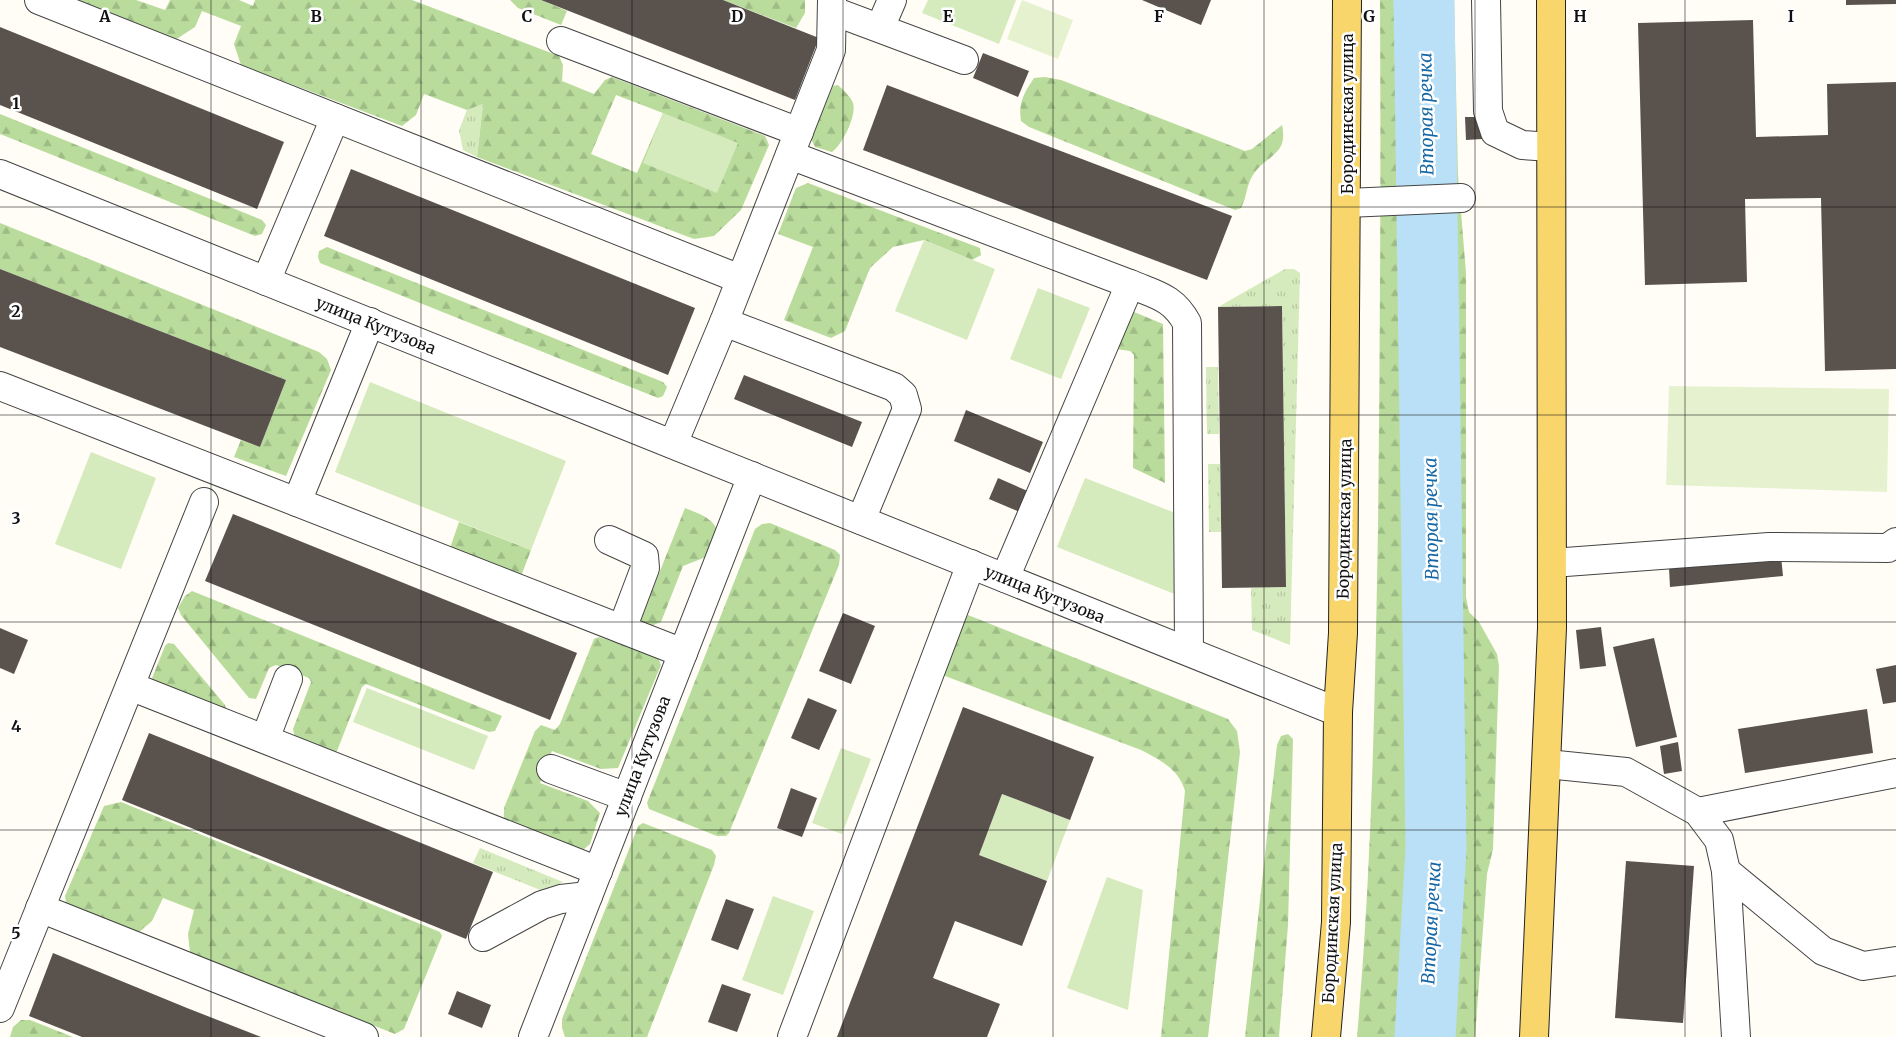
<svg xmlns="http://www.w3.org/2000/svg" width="1896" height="1037" font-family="Merriweather,serif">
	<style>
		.grass { fill: url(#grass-tufts) }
		.forest { fill: url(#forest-firs); fill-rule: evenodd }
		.park { fill: #d5ebbd }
		.pitch { fill: #e6f2cf }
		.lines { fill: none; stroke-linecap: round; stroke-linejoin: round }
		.river { stroke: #b9e0f7; stroke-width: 61 }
		.building { fill: #5a524d }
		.minor-casing { stroke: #444; stroke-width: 30 }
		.major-casing { stroke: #222; stroke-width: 30 }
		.minor { stroke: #fff; stroke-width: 28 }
		.major { stroke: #f9d66b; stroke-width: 28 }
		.grid { fill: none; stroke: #111; stroke-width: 1; stroke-opacity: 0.55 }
		.labels { text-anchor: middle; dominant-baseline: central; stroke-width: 5; stroke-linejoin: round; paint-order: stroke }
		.street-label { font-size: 16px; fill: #111; stroke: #fff }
		.water-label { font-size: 18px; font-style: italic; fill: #1768a6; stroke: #fff }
		.grid-label { font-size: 16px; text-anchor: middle; font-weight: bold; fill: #111; stroke: #fff; stroke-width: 5; stroke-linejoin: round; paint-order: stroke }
	</style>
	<defs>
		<pattern id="grass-tufts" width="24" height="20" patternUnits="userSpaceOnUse" patternTransform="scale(1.25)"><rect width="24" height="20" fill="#d5ebbd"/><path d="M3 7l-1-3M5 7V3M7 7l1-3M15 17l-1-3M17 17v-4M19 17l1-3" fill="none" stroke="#b6c8a1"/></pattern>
		<pattern id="forest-firs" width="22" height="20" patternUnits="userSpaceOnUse" patternTransform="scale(1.25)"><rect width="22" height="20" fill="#b9dc9c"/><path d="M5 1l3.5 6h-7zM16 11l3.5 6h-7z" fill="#9ebc85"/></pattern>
	</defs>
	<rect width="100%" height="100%" fill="#fffdf5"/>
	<g class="grass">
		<path d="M483,104L477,157L463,150L459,130L467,110Z"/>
		<path d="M1285,269H1294L1300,273L1290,645L1252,630L1251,588L1286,586L1282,306L1218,307Z"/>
		<path d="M1206,367H1218L1219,434H1207Z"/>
		<path d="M1208,464H1220L1221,532H1209Z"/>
		<path d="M480,848L563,882L545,892L473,863Z"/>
	</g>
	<g class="forest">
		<path d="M73,0H136L165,10L170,0H239L253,6L255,0H412L559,56L563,65L562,81L594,94L605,80L612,77L765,136L769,145L741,210L714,236L694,239L477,157L483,104L467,110L424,94L416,115L402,126L241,65L234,44L241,26L202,11L195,27L175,40ZM616,95L663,113L637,173L591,154Z"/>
		<path d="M510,0H541L567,11L561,25L518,8Z"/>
		<path d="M723,0H805V13L796,28Z"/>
		<path d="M1380,0H1454L1458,175L1466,273V597L1469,612L1479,622L1497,654L1499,666L1493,849L1487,874L1475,1037H1357C1372,867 1375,697 1378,527C1380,351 1381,176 1380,0Z"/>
		<path d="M1045,77L1061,80L1245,151L1252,149L1282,125C1289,156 1265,155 1253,175C1246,185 1247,198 1241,208L1235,210L1029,127L1021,121C1018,103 1024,93 1034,78Z"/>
		<path d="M838,85C843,90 851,97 853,103C857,116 842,145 832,152L815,147L811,139L833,86Z"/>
		<path d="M0,114L262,220L266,225L262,234L255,236L0,134Z"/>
		<path d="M808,183L980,248L981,255L972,260L924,240L893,247L870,268L845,331L831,338L784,320L813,247L778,234L796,188Z"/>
		<path d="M0,223L319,352L327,359L331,370L286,476L234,457L241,440L260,447L286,380L0,269Z"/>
		<path d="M327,247L663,382L667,387L663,396L658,398L320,263L318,257L319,251Z"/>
		<path d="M1127,309L1163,324L1165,483L1133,468L1134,355L1130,351L1116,349Z"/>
		<path d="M685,508C697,513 712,517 717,530L706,557L683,566L661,622L651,626L639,624Z"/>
		<path d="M459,522L531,550L520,579L449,551Z"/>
		<path d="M770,523L835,550L840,555L839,565L729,833L726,836H717L649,809L647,803L755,529L762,524Z"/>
		<path d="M192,591L502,716L495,731L489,732L366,684L362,687L337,751L333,754L295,738L293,729L311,682L309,678L276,665L269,668L256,699L249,698L181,615L178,608L185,596Z"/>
		<path d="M968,615L1228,719L1237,731L1240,752L1208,1037H1161L1185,791C1179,769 1160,760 1141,750L945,676L942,668L962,618Z"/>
		<path d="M599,637L652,654L658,658L661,665L618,768L601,769L552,751L540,783L588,801L600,813L590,844L584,849L577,850L507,823L504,818V808L535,731L541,725L555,730L560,724L594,639Z"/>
		<path d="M168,643L174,644L225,705L227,711L156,684L152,678L165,646Z"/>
		<path d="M1288,734L1293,739L1288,925L1279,1037H1245L1277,745L1281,736Z"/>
		<path d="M121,802L440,932L442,936L404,1029L395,1034L190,953L188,934L194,910L163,898L152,921L138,933L66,903L65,896L104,806Z"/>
		<path d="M643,823L712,850L716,856L714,865L647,1037H565L562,1028V1019L635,834L638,826Z"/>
		<path d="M21,1020H30L73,1037H10L13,1027Z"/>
	</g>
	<g class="park">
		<path d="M928,0H1016L999,44L922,13Z"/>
		<path d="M663,113L738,143L717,193L643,163Z"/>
		<path d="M924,240L995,269L967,340L895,311Z"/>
		<path d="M1038,288L1090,308L1061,379L1010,359Z"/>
		<path d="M370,382L566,461L531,550L335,472Z"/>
		<path d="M91,452L156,478L121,569L55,544Z"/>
		<path d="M1085,478L1178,514L1177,595L1057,547Z"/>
		<path d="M367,688L488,736L474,770L353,722Z"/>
		<path d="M841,748L871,759L842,834L812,823Z"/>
		<path d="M1002,794L1070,820L1047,881L979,855Z"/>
		<path d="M1107,877L1143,890L1128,1010L1067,988Z"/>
		<path d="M773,896L814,911L783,995L742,980Z"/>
	</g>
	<g class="pitch">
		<path d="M1022,0L1073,20L1058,59L1007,39Z"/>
		<path d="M1669,386L1889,389L1887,492L1666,485Z"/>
	</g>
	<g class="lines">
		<path class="river" d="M1424,0L1436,848L1425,1037"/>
	</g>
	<g class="building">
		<path d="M541,0H723L819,38L795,100Z"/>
		<path d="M1142,0H1211L1201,25Z"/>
		<path d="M1846,0H1896V4L1846,5Z"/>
		<path d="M1753,20L1756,137L1828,135L1827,84L1896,82V369L1825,371L1821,198L1745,199L1747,282L1645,285L1638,23Z"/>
		<path d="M0,27L284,142L257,209L0,105Z"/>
		<path d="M983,53L1029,71L1018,97L973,78Z"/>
		<path d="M887,85L1232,216L1207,280L863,150Z"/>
		<path d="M1465,117H1482V139L1466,140Z"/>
		<path d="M351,169L695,308L668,375L324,236Z"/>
		<path d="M0,269L286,380L260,447L0,347Z"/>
		<path d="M1282,306L1286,587L1222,588L1218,307Z"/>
		<path d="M744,375L862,422L852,447L734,399Z"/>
		<path d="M966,410L1043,442L1030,473L954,441Z"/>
		<path d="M998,478L1030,492L1022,513L989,499Z"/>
		<path d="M233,514L577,653L550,720L205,581Z"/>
		<path d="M1781,556L1783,576L1670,587L1669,568Z"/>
		<path d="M843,613L875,626L851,684L819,671Z"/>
		<path d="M1601,627L1606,666L1580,669L1576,630Z"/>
		<path d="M0,628L28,640L14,674L0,668Z"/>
		<path d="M1654,638L1677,737L1636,747L1613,647Z"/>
		<path d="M1896,665V702L1883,704L1876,669Z"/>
		<path d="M808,698L837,710L819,750L791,738Z"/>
		<path d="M963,707L1094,757L1070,820L1002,794L979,855L1047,881L1022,946L955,921L933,978L1000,1004L987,1037H837Z"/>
		<path d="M1867,709L1873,753L1745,773L1738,729Z"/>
		<path d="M149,733L493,872L466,939L122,800Z"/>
		<path d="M1678,742L1682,771L1664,774L1660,746Z"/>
		<path d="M791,788L817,798L802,837L777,828Z"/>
		<path d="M1626,861L1694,866L1683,1023L1615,1018Z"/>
		<path d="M726,899L754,909L738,950L711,940Z"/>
		<path d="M53,953L187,1008L261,1037H82L29,1016Z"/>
		<path d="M722,984L751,994L737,1032L708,1022Z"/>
		<path d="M457,991L491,1005L482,1028L448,1014Z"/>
	</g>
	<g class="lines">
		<g class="minor-casing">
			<g id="minor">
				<path d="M39,0L740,279"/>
				<path d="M1486,0L1488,111L1495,132L1522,145L1551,147"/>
				<path d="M833,11L964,60"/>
				<path d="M880,28L892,0"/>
				<path d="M561,41L799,132"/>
				<path d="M790,155L1130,284C1156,295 1173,297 1187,323L1189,651"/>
				<path d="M0,174L1338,712"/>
				<path d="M1347,203L1461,198"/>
				<path d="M266,281L335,118"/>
				<path d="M724,322L894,387L903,395L907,409L861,520"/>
				<path d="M0,386L683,653"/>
				<path d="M673,444L724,322L831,50L832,0"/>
				<path d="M297,502L370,322"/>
				<path d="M609,540L644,556L645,568L622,629"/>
				<path d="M1552,563L1769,547L1888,548L1896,542"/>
				<path d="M1005,578L1130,284"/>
				<path d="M130,686L598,871"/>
				<path d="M265,739L288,679"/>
				<path d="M1547,764L1626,772L1698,812L1719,840L1726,871L1736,1037"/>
				<path d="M551,769L627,797"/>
				<path d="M1698,812L1896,773"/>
				<path d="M1726,871L1823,951L1863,966L1896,961"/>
				<path d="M40,908L364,1037"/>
				<path d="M483,937L542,905L561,899L588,896"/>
				<path d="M0,1008L204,502"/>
				<path d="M533,1037L752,476"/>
				<path d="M792,1037L971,564"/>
			</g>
		</g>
		<g class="major-casing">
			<g id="major">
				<path d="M1326,1037L1336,922L1338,712L1343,633L1347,0"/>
				<path d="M1534,1037L1552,628L1551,0"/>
			</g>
		</g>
		<use href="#minor" class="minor"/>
		<use href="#major" class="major"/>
	</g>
	<path class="grid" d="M211,0V1037M421,0V1037M632,0V1037M843,0V1037M1053,0V1037M1264,0V1037M1475,0V1037M1685,0V1037M0,207H1896M0,415H1896M0,622H1896M0,830H1896"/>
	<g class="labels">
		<g class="street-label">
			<text transform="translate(1347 114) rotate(-90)">Бородинская улица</text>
			<text transform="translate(376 325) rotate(22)">улица Кутузова</text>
			<text transform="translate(1344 519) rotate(-89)">Бородинская улица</text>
			<text transform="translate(1045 594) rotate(22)">улица Кутузова</text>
			<text transform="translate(642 756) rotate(-69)">улица Кутузова</text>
			<text transform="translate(1332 923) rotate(-87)">Бородинская улица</text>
		</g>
		<g class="water-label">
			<text transform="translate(1426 114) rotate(-91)">Вторая речка</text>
			<text transform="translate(1431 519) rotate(-91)">Вторая речка</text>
			<text transform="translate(1431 923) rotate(-87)">Вторая речка</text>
		</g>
	</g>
	<g class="grid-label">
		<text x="105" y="22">A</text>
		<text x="316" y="22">B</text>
		<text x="527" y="22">C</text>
		<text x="737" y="22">D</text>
		<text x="948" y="22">E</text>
		<text x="1159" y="22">F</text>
		<text x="1369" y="22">G</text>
		<text x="1580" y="22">H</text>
		<text x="1791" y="22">I</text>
		<text x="16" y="109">1</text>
		<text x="16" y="317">2</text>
		<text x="16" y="524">3</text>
		<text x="16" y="732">4</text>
		<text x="16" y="939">5</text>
	</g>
</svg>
